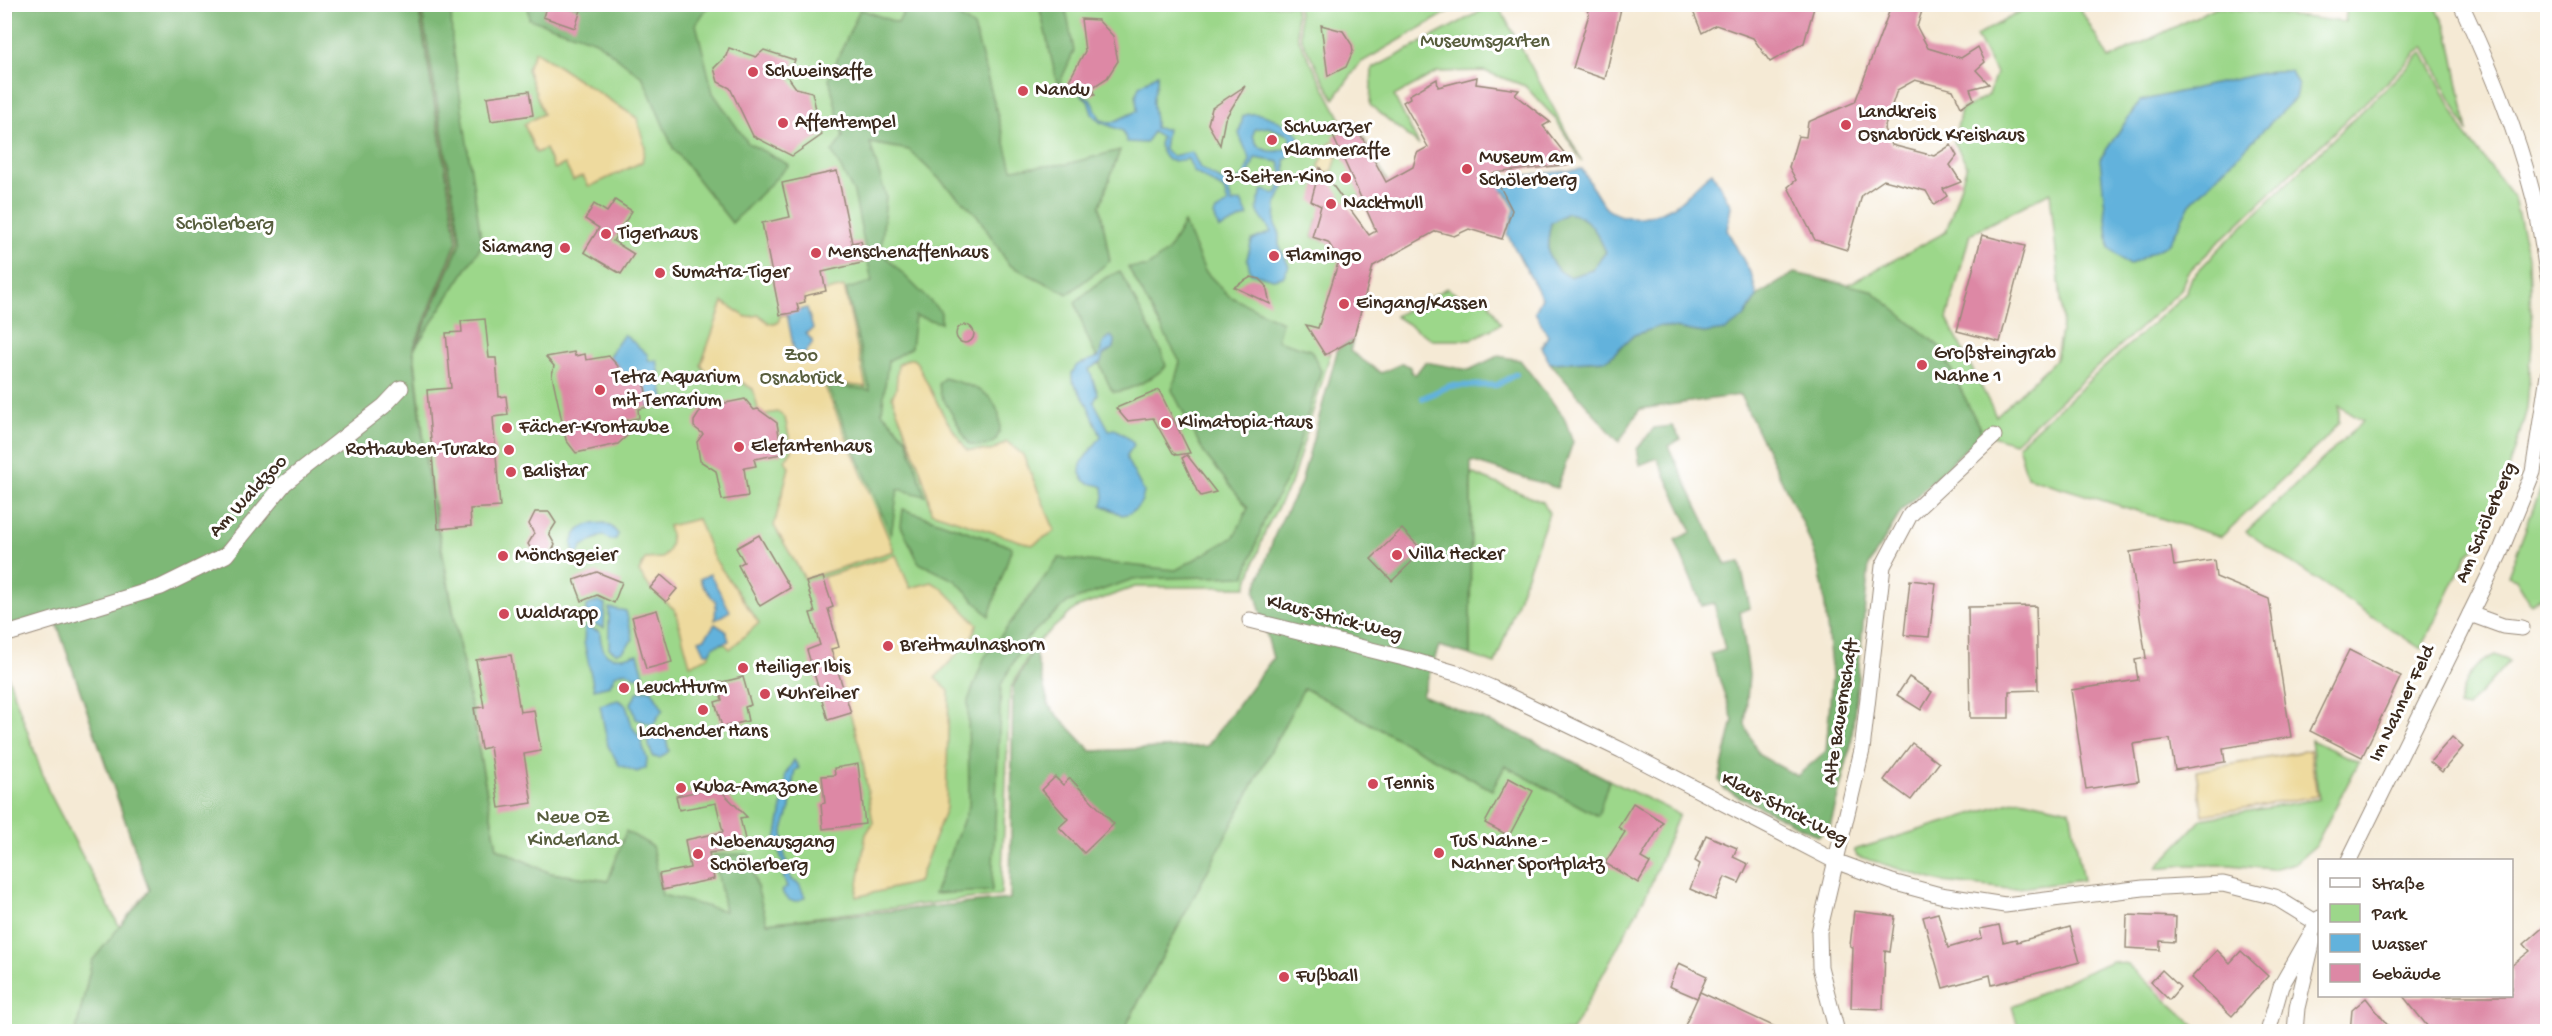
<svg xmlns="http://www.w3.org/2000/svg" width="2552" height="1036" font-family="'Gochi Hand',sans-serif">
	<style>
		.green { fill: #9cd78a; stroke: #6c8054; stroke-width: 1.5; fill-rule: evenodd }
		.forest { fill: #7db876; stroke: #5c714a; stroke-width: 1.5 }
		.sand { fill: #eeda9e; stroke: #94825e; stroke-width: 1.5 }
		.water { fill: #62b2dc; stroke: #4e6e7d; stroke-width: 1.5; fill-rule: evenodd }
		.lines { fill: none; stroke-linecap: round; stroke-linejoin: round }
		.stream { stroke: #62b2dc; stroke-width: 6 }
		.building { fill: #dd88a5 }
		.minor-casing { stroke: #988a7a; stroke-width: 17 }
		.minor { stroke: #fff; stroke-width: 15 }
		.poi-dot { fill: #d1495b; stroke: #fff; stroke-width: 2 }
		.labels { text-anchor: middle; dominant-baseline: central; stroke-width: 6; stroke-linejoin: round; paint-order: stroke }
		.park-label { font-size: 20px; fill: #585e3e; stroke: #fff }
		.poi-label { font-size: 20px; fill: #3b2a1e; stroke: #fff; text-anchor: start }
		.street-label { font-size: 20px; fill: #3b2a1e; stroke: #fff }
	</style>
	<rect width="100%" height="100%" fill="#fff"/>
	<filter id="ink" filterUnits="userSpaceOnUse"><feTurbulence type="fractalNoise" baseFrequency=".0167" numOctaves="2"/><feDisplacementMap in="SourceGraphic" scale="12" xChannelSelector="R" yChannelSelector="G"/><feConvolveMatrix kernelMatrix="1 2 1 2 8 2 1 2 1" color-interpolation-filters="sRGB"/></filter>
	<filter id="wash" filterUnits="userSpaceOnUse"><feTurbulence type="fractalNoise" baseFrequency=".008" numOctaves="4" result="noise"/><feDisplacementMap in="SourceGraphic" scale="24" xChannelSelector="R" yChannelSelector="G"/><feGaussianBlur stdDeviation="1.35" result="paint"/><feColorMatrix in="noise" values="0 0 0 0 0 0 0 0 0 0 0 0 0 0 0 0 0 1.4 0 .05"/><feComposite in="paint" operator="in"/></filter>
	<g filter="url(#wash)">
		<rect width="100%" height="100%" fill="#f5ead5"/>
		<g class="green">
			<path d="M419,5H1295L1298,38L1345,127L1355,122L1387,181L1317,219L1312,237L1330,242L1339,261L1341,319L1292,481L1266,529L1246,587H1135L1076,608L1035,644L1010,689L1001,895L766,923L609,881L550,873L497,848L427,467L414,350L459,241Z"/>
			<path d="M1298,5H1458L1457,7L1360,63L1334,99L1301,38Z"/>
			<path d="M1492,5H1498L1582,161L1555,118L1525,86L1484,71L1437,72L1394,96L1419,145L1370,105L1372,69Z"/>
			<path d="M2028,5H2078L2109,59L2216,7L2345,22L2347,5H2435L2449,34L2468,132L2424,46L2187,273L2181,290L2014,443L1982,433L1940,347L1847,285L1946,232L1967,165L1954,142L1961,110L1989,95L1996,73L1976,36L2027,8ZM2050,192L2063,320L2056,359L1996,416L1947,319L1970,234Z"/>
			<path d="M2423,52L2465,134L2514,198L2529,261L2532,343L2527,409L2508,473L2476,547L2467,555L2421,649L2246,532L2363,421L2339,406V422L2326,438L2221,537L2027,477L2018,445L2186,293L2192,277L2219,249Z"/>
			<path d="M1447,288C1460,298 1468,301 1484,293L1501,324L1471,340H1433L1395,316Z"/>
			<path d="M2547,462V593L2531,604L2516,579L2508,576L2545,477Z"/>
			<path d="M1471,473L1543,502L1549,513L1495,664L1470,655Z"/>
			<path d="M2495,655L2509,661L2467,708L2458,706C2466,679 2468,667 2495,655Z"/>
			<path d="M4,665L48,790L120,928L92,961L76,1031H5Z"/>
			<path d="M1304,687L1492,790L1505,766L1598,815L1609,780L1679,814L1648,891L1572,1031L1123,1032Z"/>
			<path d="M2311,740L2359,762L2315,846L2295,863L2272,869L2230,865H2185L2156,868L2202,819L2319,799Z"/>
			<path d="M2020,799L2070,810L2083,880L2010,889L1941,882L1857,856L1854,850Z"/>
			<path d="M2112,961L2127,964L2200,1031H2019L2012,1006Z"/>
		</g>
		<g class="forest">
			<path d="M17,5H418L457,241L413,349L426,466L497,848L550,873L608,881L626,831L652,846L662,895L725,911L714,855L748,854L767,923L1010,899L1013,687L1034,649L1049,706L1091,751L1207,746L1273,658L1255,591L1277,529L1301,483L1338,348L1353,340L1350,351L1381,373L1403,363L1410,367L1411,372L1415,375L1425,362L1469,370L1498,356L1520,360L1564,417L1573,442L1557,488L1471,461L1470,655L1439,646L1422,695L1523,736L1609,780L1598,816L1505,766L1492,790L1304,688L1123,1031H76L92,961L149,890L56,621L5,635L4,30Z"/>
			<path d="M421,5H451L452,40L482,245L415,348L461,242Z"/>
			<path d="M528,5H709L696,24L713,93L748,143L789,165L732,223L673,148L643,78L596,41L529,19Z"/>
			<path d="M907,5H942L974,27L1012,169L1067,164L1120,150L1100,206L1110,261L1068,294L1009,265L977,215L909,150L870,143L886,196L881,252L941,312V323L915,316L911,348L888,361L882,412L907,439L925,496L898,489L891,535L827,385L870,390L846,289L872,282L854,193L832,152L843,137L829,78L860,9L898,23Z"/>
			<path d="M1039,5H1065L1074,51L1058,87Z"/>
			<path d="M1567,212C1590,216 1597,232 1606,252L1592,270L1570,277C1545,265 1545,248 1551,223Z"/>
			<path d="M1184,223L1205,271L1229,296L1282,322L1277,340L1311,350L1321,371L1290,473L1265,518L1245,576L1133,579L1068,602L1027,638L1001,685L992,891L934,894L969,806L968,701L984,658L1059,558L1176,570L1234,537L1248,508L1204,453L1172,390L1180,362L1128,267H1147L1167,252Z"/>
			<path d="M1120,271L1161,351L1166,366C1156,377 1130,391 1114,392L1111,389L1086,334L1075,302L1105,278Z"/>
			<path d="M1794,273L1871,290L1940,347L1982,433L1902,510L1869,565L1851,745L1830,827L1818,836L1724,789L1719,780L1733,720L1711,654L1725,650L1714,603L1702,606L1675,540L1692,532L1657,458L1640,465L1637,449L1654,428L1672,426L1681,439L1668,446L1726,565L1740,562L1750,608L1740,611L1749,674L1745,725L1759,755L1797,776L1826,751L1832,676L1823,588L1817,560L1804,526L1740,395L1640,409L1619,442L1550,363L1607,360L1634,335L1661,326L1704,333L1744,317L1757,296Z"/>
			<path d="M944,378C958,382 976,386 988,396C1006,412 1007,456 969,444L940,393L939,383Z"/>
			<path d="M903,509L1012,547L989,616L956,581L919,563L901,526Z"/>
		</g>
		<g class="sand">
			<path d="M535,51L637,118L645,147L642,162L589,187L583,176L573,180L565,164L554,169L545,149L536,153L524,124L543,114L527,69Z"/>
			<path d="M1335,140L1341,143L1333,170L1325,175L1319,166L1328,145Z"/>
			<path d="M844,287L866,387L823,382L894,551L805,579L774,526L789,467L785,460L792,450L785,418L778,412L765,414L758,409L753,389L730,375C716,380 709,377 701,365L723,302L746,317L759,315L769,323H778L780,316L798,312L797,304L805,302L804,296Z"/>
			<path d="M908,359H913L917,363L945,418L967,450L991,451L1007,442L1023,455L1055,531L1032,545L931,512C926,475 905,433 892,397L896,389L898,365Z"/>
			<path d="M698,519L713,557L759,623L730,649L724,643L714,646L708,657L690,665L675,610L650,588L639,572L645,559L662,558C673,548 672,540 668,526Z"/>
			<path d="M896,555L910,588L932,582L943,589L977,624L971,639L935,678L949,691L946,808L918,882L856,897L866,834L873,823L861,751L831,649L839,646L828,609L833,607L823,577Z"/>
			<path d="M2310,750L2317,796L2203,815L2196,771Z"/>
		</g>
		<g class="water">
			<path d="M2271,71H2291L2298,86L2295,98L2190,204L2170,243L2129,265L2109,248L2100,159L2140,101Z"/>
			<path d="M1157,74C1159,85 1152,93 1153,103C1153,111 1156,119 1155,128L1167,129L1164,149L1172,156L1192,152L1200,168L1224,182L1235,181L1244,176L1250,160L1239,134L1243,116C1259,108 1285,123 1298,134L1299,147L1285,160L1286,183L1276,205L1275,225L1279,231V245L1289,266L1283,277L1273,279L1251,273L1247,259L1252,240L1271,232C1260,212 1251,216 1263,190L1275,194C1283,184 1284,175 1279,162L1255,158L1246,181L1228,189L1232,203L1241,201L1248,216L1219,229L1214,215L1216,211L1228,204L1224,190L1194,172L1188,159C1170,161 1167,166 1159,145L1161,137L1153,132L1145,143L1127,142L1123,131L1100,122L1092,114L1088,101L1080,93L1090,99L1101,120L1111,123L1137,111L1136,95L1139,86ZM1268,127L1289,135L1291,139L1289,147C1275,155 1256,152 1253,135L1255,129Z"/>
			<path d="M1582,169C1588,179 1599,202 1607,209C1626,223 1655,217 1674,206C1689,196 1697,182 1712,172L1731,206L1727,230L1752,276L1757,296L1744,317L1726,330L1704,333L1661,326L1634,335L1607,360L1550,363L1541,347L1548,336L1535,312L1542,298L1507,234L1515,209L1505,192L1484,186L1485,180ZM1567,213C1590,216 1597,232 1606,252L1592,270L1570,277C1545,265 1545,248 1551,223Z"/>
			<path d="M807,308L813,329L806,333L813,342L803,356L794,350L787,314Z"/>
			<path d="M624,334L647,354L649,361L657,360L665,404L649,407L642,372L620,375L619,367L609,356Z"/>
			<path d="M1111,336L1115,341C1116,350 1108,350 1103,355L1101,362L1089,369L1098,394L1094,402L1109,430L1115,429C1121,433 1131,438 1134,445L1127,455V460L1144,492C1142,505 1136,513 1122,515L1102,505L1104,497L1103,487C1098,484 1090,485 1085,481C1069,467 1095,448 1101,436L1087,404L1072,380V373L1077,365L1099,357C1102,348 1102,340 1111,336Z"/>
			<path d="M604,523L612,527L618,534L616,539L610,540L603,535L582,546L580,552L575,554C568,543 576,529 588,525C593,523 600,524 604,523Z"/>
			<path d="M710,574L730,611L715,620L716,602L702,585L700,579Z"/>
			<path d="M598,601L605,604L604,628L586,621V606Z"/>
			<path d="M609,608L626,611L633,639L623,651L616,653L609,648Z"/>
			<path d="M715,624L726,631L729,641L714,646L710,653H705L699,640L705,638Z"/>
			<path d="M585,626L600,632C601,662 614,659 638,654L644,675L635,677L626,671L615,675L610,685L594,689L584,642Z"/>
			<path d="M651,689L663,709L653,725L636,719L631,703L638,692Z"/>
			<path d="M618,700L626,705L632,726L641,740L647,759L646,768L637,772L619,765L608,746L600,705Z"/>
			<path d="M657,730L664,731L669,751L660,758L653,757L647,741Z"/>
			<path d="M794,760L799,768L795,770L794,774L790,808L783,830L784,852L791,880L799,884L805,897C795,904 786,902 782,891L787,887L782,873L785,870L776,841L786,785L785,775Z"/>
		</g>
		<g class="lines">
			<path class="stream" d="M1423,398L1449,386L1497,385L1516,374"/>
		</g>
		<g id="blocks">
			<g class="building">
				<path d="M547,4H565L581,10L575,28L543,17Z"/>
				<path d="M1584,4H1622L1605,79L1573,68L1589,14Z"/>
				<path d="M1690,4H1815L1804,43L1770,62L1753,38L1716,25L1702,33Z"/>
				<path d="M1892,4H1924L1917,27L1928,48L1961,58L1978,47L1985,62L1976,70L1989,84L1970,89L1974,99L1961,107L1953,90L1915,80L1897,90L1884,129L1892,145L1934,156L1951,145L1957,156L1950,165L1961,182L1943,189L1947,196L1934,205L1926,191L1884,180L1862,195L1847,250L1815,240L1788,187L1796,180L1789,167L1798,136L1806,137L1808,122L1855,102Z"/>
				<path d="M1081,19L1098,20L1113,36L1118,61L1107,78L1093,87L1095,95L1065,88L1085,51Z"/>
				<path d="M1321,25L1343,31L1352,45L1353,51L1346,67L1328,76Z"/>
				<path d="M729,48L756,57L764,50L795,60L788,77L796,88L812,92L822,135L792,156L753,136L730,88L718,82L714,68L726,56Z"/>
				<path d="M1477,77L1476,84L1519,90L1515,95L1550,122L1543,126L1573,164L1493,173L1512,210L1502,239L1469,229L1454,236L1436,231L1373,266L1353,340L1325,355L1306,325L1318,328L1339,260L1328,242L1312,237L1321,206L1311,201L1320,168L1369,235L1376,231L1333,136L1352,126L1358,130L1386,182L1413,167L1417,153L1428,147L1403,102L1410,98L1409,95L1437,79L1438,87Z"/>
				<path d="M1245,86L1225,119L1220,145L1208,124L1212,108Z"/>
				<path d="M529,91L533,115L491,121L487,97Z"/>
				<path d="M837,171L852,243L861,241L866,262L822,272L826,291L804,296L805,302L797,304L799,312L780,315L762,223L790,217L782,183Z"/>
				<path d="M615,200L632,211L613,241L634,254L621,274L584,252L599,228L585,219L594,204L607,212Z"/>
				<path d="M1982,235L2025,246L2000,342L1957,331Z"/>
				<path d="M1251,277L1260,279L1266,285L1270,304L1234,287Z"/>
				<path d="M485,319L489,358H496L499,397L506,396L508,415L493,417L500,507L470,509L471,526L438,529L427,390L451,388L446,333L462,332L461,321Z"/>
				<circle cx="965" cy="334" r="9"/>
				<path d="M574,352L575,356L585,354L586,360L609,356L625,374L642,372L649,407L638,409L639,418L627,420L629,434L618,444L576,453L566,440L552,375L554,366L546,357Z"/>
				<path d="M1159,390L1190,453L1177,455L1173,453L1153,418L1127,421L1116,408Z"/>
				<path d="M745,399L754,410L758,409L777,423L782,454L754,459L756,466L744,468L748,496L722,500L716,471L700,461L697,442L703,434L694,427V421L706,402L711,406Z"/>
				<path d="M1187,455L1216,492L1201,496L1197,491L1182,458Z"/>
				<path d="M535,512H549L556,523L549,534L555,545L549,556H535L528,544L534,534L529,524Z"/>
				<path d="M1402,529L1423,551L1392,581L1371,559Z"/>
				<path d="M759,535L790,588L760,606L738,565L744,562L736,548Z"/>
				<path d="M2171,546L2174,566L2214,560L2216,577L2269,599L2291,737L2223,748L2225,762L2175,770L2170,739L2133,744L2139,781L2086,789L2071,690L2138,680L2135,660L2146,658L2130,552Z"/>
				<path d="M597,572L622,582L614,603L597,595L582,601L574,580Z"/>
				<path d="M661,575L677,589L666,602L650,588Z"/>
				<path d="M823,577L833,607L828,609L839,647L831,649L851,713L828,720L807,650L820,645L810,613L815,612L806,582Z"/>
				<path d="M1910,580L1936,583L1929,637L1904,635Z"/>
				<path d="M2036,606L2038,690L2009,691V718H1970L1968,607Z"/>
				<path d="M657,610L672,662L646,669L632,617Z"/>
				<path d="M2349,650L2401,676L2362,757L2310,731Z"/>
				<path d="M511,655L520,712L534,710L541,751L524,754L532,803L499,808L490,747L481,749L474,708L484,707L476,660Z"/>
				<path d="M743,677L751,705L745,707L748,721L722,727L715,702L722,700L718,683Z"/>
				<path d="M1909,677L1932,692L1921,710L1897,695Z"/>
				<path d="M2452,737L2463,747L2442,772L2430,762Z"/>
				<path d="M1912,743L1939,763L1911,800L1884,780Z"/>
				<path d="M858,764L865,824L823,829L821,804L825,803L822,776L835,775L834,768Z"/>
				<path d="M1055,777L1063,785L1070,778L1114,824L1084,853L1059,827L1068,819L1042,790Z"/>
				<path d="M1509,778L1533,791L1509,836L1485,823Z"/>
				<path d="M711,781L747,817L740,818L747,848L709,853L714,879L662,890L659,874L690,868L685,840L723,832L716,803L679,810L676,796L713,788Z"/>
				<path d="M1633,803L1663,822L1641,858L1650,863L1638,883L1605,863L1625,832L1618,827Z"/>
				<path d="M1706,835L1737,848L1733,857L1748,864L1739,883L1725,877L1715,900L1690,889L1700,864L1695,861Z"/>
				<path d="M1854,911L1895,916L1890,952L1885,951L1883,1009L1851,1008L1853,947L1850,946Z"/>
				<path d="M1938,913L1948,948L1982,938L1980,929L1999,925L2003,942L2016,939L2017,942L2070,927L2080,962L1992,985L1990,975L1943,988L1923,917Z"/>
				<path d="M2127,915L2176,917L2175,942L2160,941V950L2126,948Z"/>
				<path d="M2547,924V1032H2432L2403,996H2511V966L2530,951L2524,944Z"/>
				<path d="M2217,950L2230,963L2241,951L2268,976L2232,1016L2191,978Z"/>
				<path d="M1679,963L1707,976L1697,998L1669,986Z"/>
				<path d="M2162,970L2180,987L2169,1000L2151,982Z"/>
				<path d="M1700,992L1786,1032H1682Z"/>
				<path d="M2366,998L2393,1032H2350L2352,1010Z"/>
			</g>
		</g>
	</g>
	<g filter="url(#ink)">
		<use href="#blocks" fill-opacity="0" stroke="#988a7a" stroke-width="1.5"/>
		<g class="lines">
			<g class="minor-casing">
				<g id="minor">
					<path d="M2461,4C2490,67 2516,128 2533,195C2540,221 2543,250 2548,277"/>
					<path d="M2470,614L2503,626L2522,628"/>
					<path d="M1250,620L1408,659L1459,674L1492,688L1621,750L1835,861L1892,882L1940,895L2005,905L2143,888L2223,884L2275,897L2317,923"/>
					<path d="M4,635L161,587L226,555L285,483L384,406L401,388"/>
					<path d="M2349,860L2499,555L2533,472L2548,375"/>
					<path d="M1837,1032L1820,967L1819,932L1862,750L1883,566L1910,515L1994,436"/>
					<path d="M2268,1032L2281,986L2320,918"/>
					<path d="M2295,1032L2297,1008L2313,940"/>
				</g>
			</g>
			<use href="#minor" class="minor"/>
		</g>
	</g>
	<g class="poi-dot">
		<circle cx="753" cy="72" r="6"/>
		<circle cx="1023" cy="91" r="6"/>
		<circle cx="783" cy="123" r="6"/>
		<circle cx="1846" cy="125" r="6"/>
		<circle cx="1272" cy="140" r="6"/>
		<circle cx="1467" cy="169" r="6"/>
		<circle cx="1346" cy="178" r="6"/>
		<circle cx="1331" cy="204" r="6"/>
		<circle cx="606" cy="234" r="6"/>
		<circle cx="565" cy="248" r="6"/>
		<circle cx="816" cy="253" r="6"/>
		<circle cx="1274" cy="256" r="6"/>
		<circle cx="660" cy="273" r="6"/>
		<circle cx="1344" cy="304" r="6"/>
		<circle cx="1922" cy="365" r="6"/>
		<circle cx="600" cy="390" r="6"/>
		<circle cx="1166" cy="423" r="6"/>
		<circle cx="507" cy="428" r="6"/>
		<circle cx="739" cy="447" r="6"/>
		<circle cx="509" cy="450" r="6"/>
		<circle cx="511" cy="472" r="6"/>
		<circle cx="1397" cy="555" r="6"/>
		<circle cx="503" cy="556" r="6"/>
		<circle cx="504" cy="614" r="6"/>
		<circle cx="888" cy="646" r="6"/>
		<circle cx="743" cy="668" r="6"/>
		<circle cx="624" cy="688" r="6"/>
		<circle cx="765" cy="694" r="6"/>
		<circle cx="703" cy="710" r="6"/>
		<circle cx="1373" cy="784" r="6"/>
		<circle cx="681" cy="788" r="6"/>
		<circle cx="1439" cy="853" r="6"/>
		<circle cx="698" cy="854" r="6"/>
		<circle cx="1284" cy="977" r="6"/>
	</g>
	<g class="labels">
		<g class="park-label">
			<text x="1485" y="42">Museumsgarten</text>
			<text x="225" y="225">Schölerberg</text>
			<text x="801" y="356">Zoo<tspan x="801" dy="23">Osnabrück</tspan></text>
			<text x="573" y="818">Neue OZ<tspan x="573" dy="23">Kinderland</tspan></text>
		</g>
		<g class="poi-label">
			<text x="765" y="72">Schweinsaffe</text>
			<text x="1035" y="91">Nandu</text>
			<text x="1858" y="113">Landkreis<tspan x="1858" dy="23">Osnabrück Kreishaus</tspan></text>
			<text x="795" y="123">Affentempel</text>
			<text x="1284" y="128">Schwarzer<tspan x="1284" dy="23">Klammeraffe</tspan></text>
			<text x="1479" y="158">Museum am<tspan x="1479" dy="23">Schölerberg</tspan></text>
			<text x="1334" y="178" text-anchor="end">3-Seiten-Kino</text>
			<text x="1343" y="204">Nacktmull</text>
			<text x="618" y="234">Tigerhaus</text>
			<text x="553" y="248" text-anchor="end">Siamang</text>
			<text x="828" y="253">Menschenaffenhaus</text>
			<text x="1286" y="256">Flamingo</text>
			<text x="672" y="273">Sumatra-Tiger</text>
			<text x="1356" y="304">Eingang/Kassen</text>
			<text x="1934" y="354">Großsteingrab<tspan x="1934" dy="23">Nahne 1</tspan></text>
			<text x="612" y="378">Tetra Aquarium<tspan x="612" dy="23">mit Terrarium</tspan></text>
			<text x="1178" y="423">Klimatopia-Haus</text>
			<text x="519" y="428">Fächer-Krontaube</text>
			<text x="751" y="447">Elefantenhaus</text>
			<text x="497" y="450" text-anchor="end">Rothauben-Turako</text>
			<text x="523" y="472">Balistar</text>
			<text x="1409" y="555">Villa Hecker</text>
			<text x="515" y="556">Mönchsgeier</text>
			<text x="516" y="614">Waldrapp</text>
			<text x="900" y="646">Breitmaulnashorn</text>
			<text x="755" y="668">Heiliger Ibis</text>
			<text x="636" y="688">Leuchtturm</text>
			<text x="777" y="694">Kuhreiher</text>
			<text x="703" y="732" text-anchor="middle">Lachender Hans</text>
			<text x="1385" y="784">Tennis</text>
			<text x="693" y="788">Kuba-Amazone</text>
			<text x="1451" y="842">TuS Nahne -<tspan x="1451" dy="23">Nahner Sportplatz</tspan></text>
			<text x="710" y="843">Nebenausgang<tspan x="710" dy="23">Schölerberg</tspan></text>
			<text x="1296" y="977">Fußball</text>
		</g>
		<g class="street-label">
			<text transform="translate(249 497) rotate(-47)">Am Waldzoo</text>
			<text transform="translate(2487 523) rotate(-67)">Am Schölerberg</text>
			<text transform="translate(1334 619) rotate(14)">Klaus-Strick-Weg</text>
			<text transform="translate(2403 704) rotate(-64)">Im Nahner Feld</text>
			<text transform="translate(1842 712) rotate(-81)">Alte Bauernschaft</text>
			<text transform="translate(1784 810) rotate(27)">Klaus-Strick-Weg</text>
		</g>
	</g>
	<rect width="2552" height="1036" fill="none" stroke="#fff" stroke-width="24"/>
	<rect x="2318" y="859" width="195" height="138" fill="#ffffff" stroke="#b1aaa5" stroke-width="1.5"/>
	<rect x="2330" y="878" width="30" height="9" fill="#ffffff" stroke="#b1aaa5" stroke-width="1.5"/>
	<text x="2372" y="889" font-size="18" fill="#3b2a1e">Straße</text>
	<rect x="2330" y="904" width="30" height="18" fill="#9cd78a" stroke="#b1aaa5" stroke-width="1.5"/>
	<text x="2372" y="919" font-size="18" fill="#3b2a1e">Park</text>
	<rect x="2330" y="934" width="30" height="18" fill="#62b2dc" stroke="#b1aaa5" stroke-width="1.5"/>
	<text x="2372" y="949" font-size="18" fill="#3b2a1e">Wasser</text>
	<rect x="2330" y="964" width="30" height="18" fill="#dd88a5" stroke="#b1aaa5" stroke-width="1.5"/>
	<text x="2372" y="979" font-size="18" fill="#3b2a1e">Gebäude</text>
</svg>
